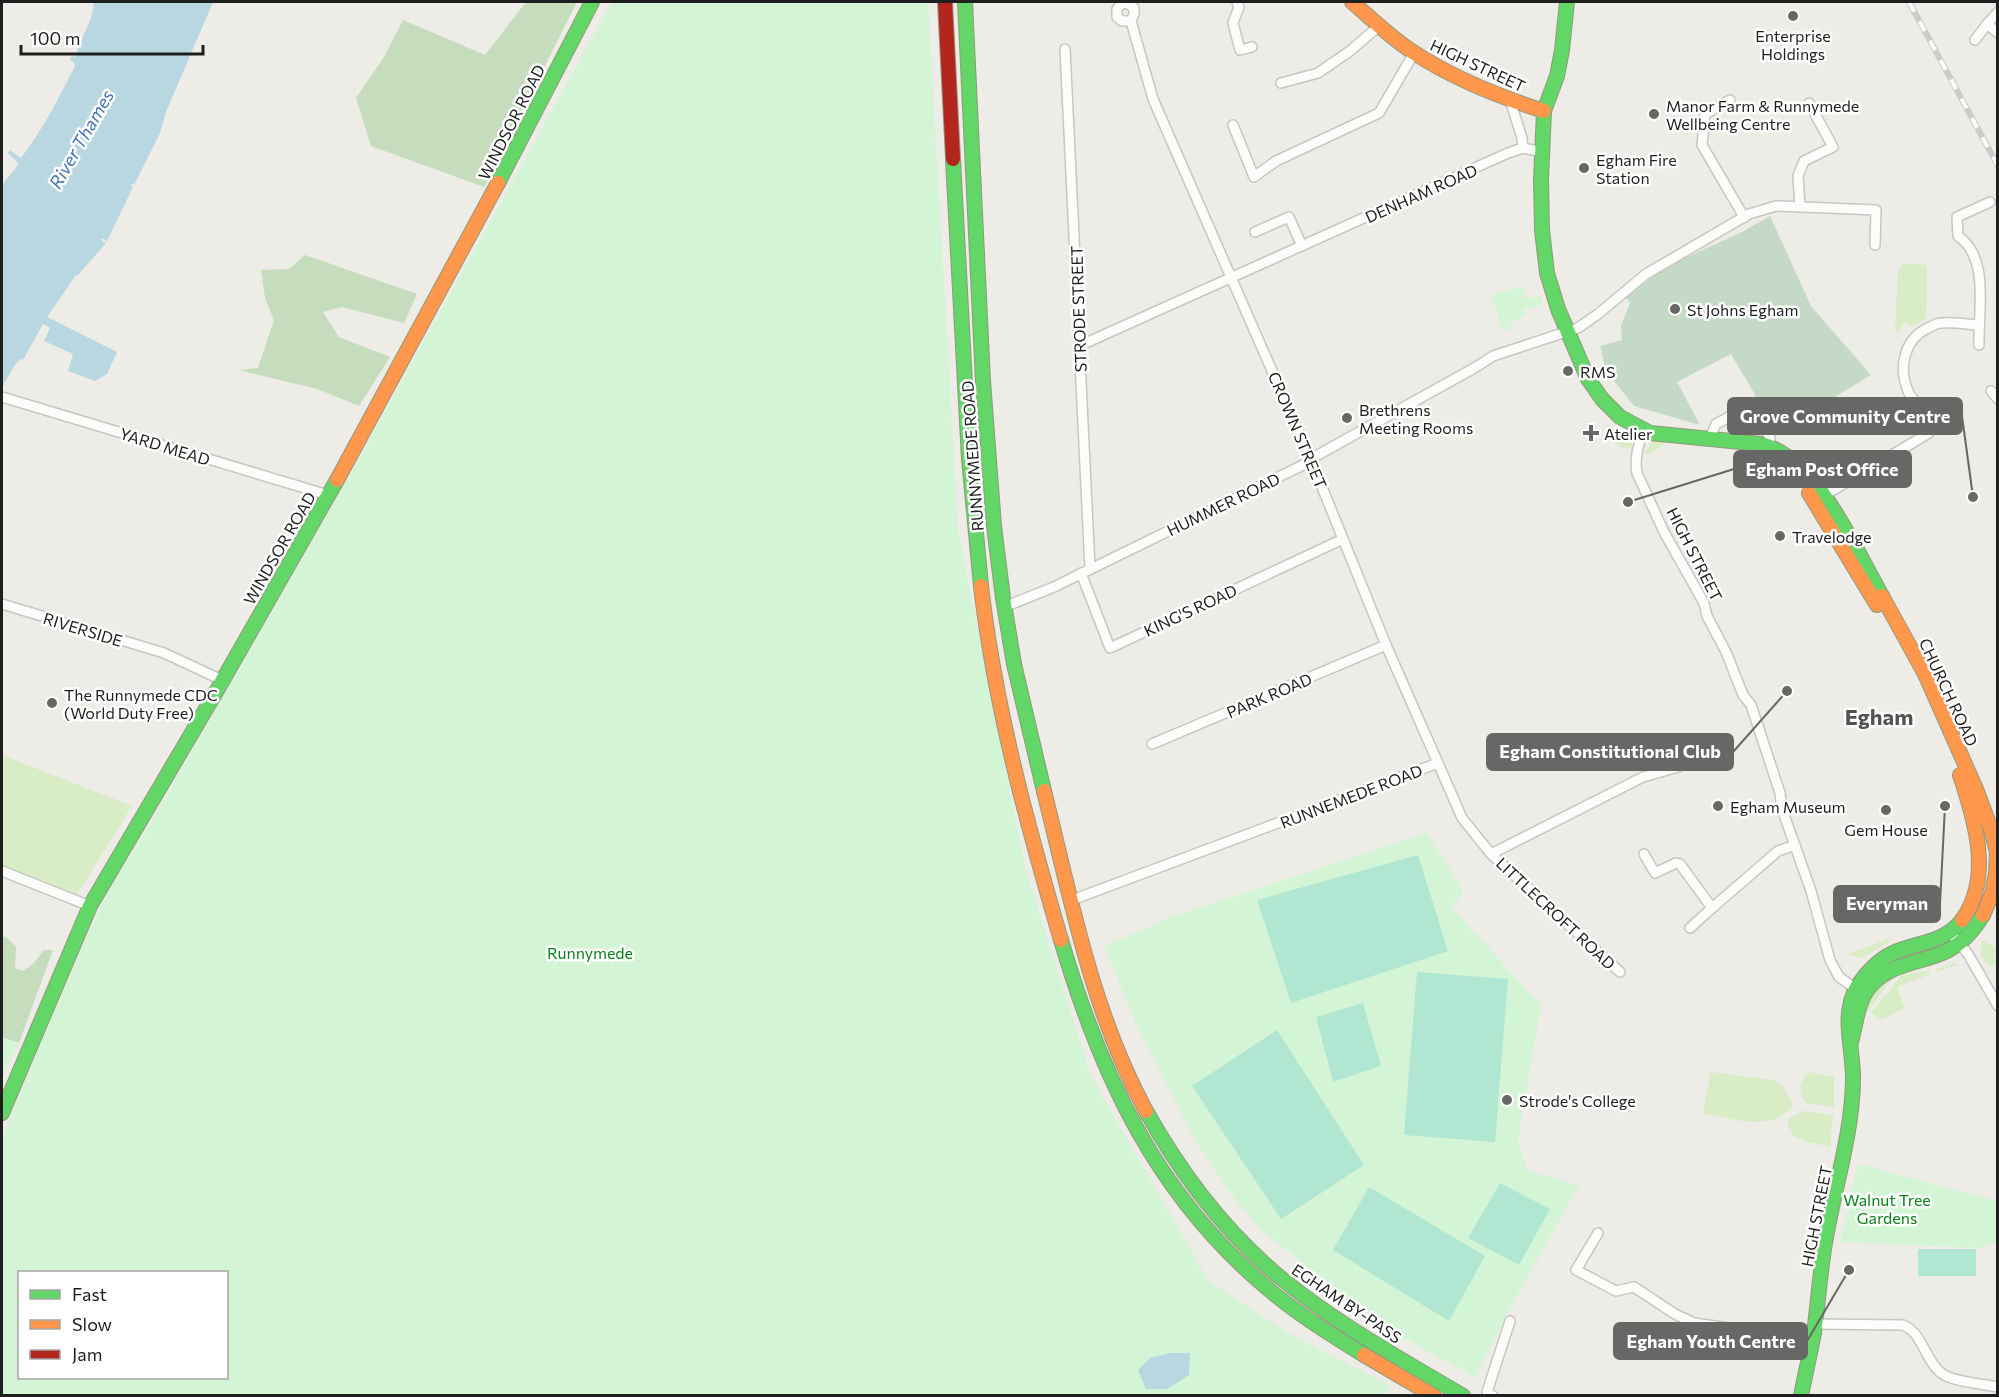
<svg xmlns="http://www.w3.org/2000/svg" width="1999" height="1397" font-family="Commissioner,sans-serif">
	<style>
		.grass { fill: #d8ecc5 }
		.forest { fill: #c5ddbc }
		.cemetery { fill: #c5d9c7 }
		.park { fill: #d4f4d6; fill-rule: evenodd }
		.pitch { fill: #b1e6d3 }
		.water { fill: #b9d7e1 }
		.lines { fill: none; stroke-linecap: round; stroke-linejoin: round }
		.street-casing { stroke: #c6c6c3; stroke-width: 12 }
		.fast-casing { stroke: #94987e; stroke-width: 16 }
		.slow-casing { stroke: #94987e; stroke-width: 16 }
		.jam-casing { stroke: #94987e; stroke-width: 16 }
		.street { stroke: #fcfcfb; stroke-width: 9 }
		.fast { stroke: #63d668; stroke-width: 14 }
		.slow { stroke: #ff974d; stroke-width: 14 }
		.jam { stroke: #b3261e; stroke-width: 14 }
		.rail-casing { stroke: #cbcbca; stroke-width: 6 }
		.rail { stroke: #fff; stroke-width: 4; stroke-dasharray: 11; stroke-linecap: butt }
		.poi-dot { fill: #676765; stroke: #fff; stroke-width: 2 }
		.labels { text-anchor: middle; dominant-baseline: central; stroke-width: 5; stroke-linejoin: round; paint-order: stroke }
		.poi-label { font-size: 16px; fill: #1f1f1f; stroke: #fff; text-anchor: start }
		.street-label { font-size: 16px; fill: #1f1f1f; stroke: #fff }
		.park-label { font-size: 16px; fill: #088219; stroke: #fff }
		.water-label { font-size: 18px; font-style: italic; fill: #4776b2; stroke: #fff }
		.district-label { font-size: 22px; font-weight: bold; fill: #525252; stroke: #fff }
		.leader { fill: none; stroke: #676765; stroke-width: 2 }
		.callout-dot { fill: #676765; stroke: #fff; stroke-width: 2 }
		.callout { fill: #676765; stroke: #676765; stroke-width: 2 }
		.callout-label { font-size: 18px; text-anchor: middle; font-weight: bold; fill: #fff }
	</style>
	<rect width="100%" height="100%" fill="#edece7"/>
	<g class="grass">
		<path d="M1901,263L1927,265L1926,318L1913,327L1905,322L1898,332L1895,331L1898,270H1901Z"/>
		<path d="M1607,424L1631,438L1632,449C1614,447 1611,441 1607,424Z"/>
		<path d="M1652,440H1659L1664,444L1651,454H1645Z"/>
		<path d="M2,755L132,806L74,899L2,871Z"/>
		<path d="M1888,939L1889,942L1862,958L1848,954Z"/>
		<path d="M1981,940L1996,948L1994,956L1997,960V963L1994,967L1989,966L1981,956Z"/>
		<path d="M1954,963L1962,966L1956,965L1914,980L1897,987L1904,1008L1882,1020L1871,1013L1901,976L1904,974L1929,971L1930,974L1937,971L1936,969Z"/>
		<path d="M1888,976L1891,980L1867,1012L1863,1010L1867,1000Z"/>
		<path d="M1711,1072L1773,1080L1783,1086L1793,1105C1771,1134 1732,1118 1703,1113Z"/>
		<path d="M1809,1072L1834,1077V1107L1806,1103C1797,1091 1799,1082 1809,1072Z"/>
		<path d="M1802,1111L1833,1115L1830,1147L1804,1141L1792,1135V1131L1788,1127V1119Z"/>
	</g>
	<g class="forest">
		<path d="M526,2H577L484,187L371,146L356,98L384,57L403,20L485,55Z"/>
		<path d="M305,255L417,294L404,323L342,307L323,312L339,337L390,357L359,406L317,389L239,370L258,368L274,320L265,298L261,270L289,269Z"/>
		<path d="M2,936L6,937L16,947L15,968L23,971L33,964L44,950H53L19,1043L2,1037Z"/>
	</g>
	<path class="cemetery" d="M1770,216L1811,306L1871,375L1777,432L1731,354L1677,382L1700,425L1634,406L1606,371L1600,346L1622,340L1621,325L1630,303L1626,297L1669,265L1740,233Z"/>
	<g class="park">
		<path d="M612,2H928L958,531L1026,871L1091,1076L1209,1282L1292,1335L1391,1386L1381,1396L2,1395V1138L49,1024L86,939L114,880L148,828L338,496ZM20,1272H226V1378H20Z"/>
		<path d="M1522,286L1526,299L1540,296L1543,304L1523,310L1525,316L1511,321L1513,328L1503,331L1491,295Z"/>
		<path d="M1427,833L1463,891L1452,908L1541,1005L1518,1139L1527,1171L1579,1185L1514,1301L1475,1377L1384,1327L1261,1230L1227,1189L1194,1138L1137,1026L1104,946L1171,917Z"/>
		<path d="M2,1039L19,1043L2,1076Z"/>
		<path d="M1858,1164L1997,1201V1242L1980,1248L1840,1242Z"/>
	</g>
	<g class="pitch">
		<path d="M1418,855L1448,951L1291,1003L1257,900Z"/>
		<path d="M1417,972L1508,979L1495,1142L1404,1135Z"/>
		<path d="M1363,1003L1381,1066L1333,1082L1316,1017Z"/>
		<path d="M1277,1030L1364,1165L1281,1219L1192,1086Z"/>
		<path d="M1500,1183L1550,1209L1519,1265L1468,1238Z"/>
		<path d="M1369,1187L1485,1256L1449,1321L1333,1250Z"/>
		<rect x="1918" y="1249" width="58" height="27"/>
	</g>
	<g class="water">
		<path d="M94,2H213L166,112L160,133L134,185L131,184V186L133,187L107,241L102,238L101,240L106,243L78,275H76L47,317L117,352L107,374L95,381L68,371L73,354L44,341L50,328L43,324L23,360L21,359L15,365L2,387V185L19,164L8,153L10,150L21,158C43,129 59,98 75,66L74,62L70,60L72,56L75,57C81,37 93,21 94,2Z"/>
		<path d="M1170,1353H1190L1189,1375L1167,1389H1146L1138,1370L1150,1358Z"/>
	</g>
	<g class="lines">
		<g class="street-casing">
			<g id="street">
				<path d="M1237,2L1239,7L1233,23L1240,50L1252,47"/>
				<path d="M1998,12L1987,24L1998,33"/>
				<path d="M1131,21H1122L1117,17V9L1121,4L1127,3L1134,8V14L1131,21L1153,99L1311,460L1386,645L1438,763"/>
				<path d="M1975,40L1987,24"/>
				<path d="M1065,49L1090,569"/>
				<path d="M1281,83L1318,73L1350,51L1379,26"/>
				<path d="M1510,100L1522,138L1523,148"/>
				<path d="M1730,100L1705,114L1702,145L1744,217"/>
				<path d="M1233,125L1254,177L1276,161L1379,113L1414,53"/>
				<path d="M1800,207L1798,176L1804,161L1833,147L1809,103"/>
				<path d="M1255,232L1289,217L1302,246"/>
				<path d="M1979,345C1978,311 1990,258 1958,236L1957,217L1990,202"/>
				<path d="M1079,346L1508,153L1523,148L1543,152"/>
				<path d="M1991,391L1998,399"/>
				<path d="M2,397L328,495"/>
				<path d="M1643,430C1639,444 1634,458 1637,473L1664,532L1704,603L1707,616L1726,652L1743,695L1751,705L1780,793L1782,809L1811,891L1830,960L1839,977L1859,991"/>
				<path d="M1710,438L1716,424L1745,408L1756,410L1770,438L1768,450"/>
				<path d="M1820,498L1929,433C1938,416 1914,406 1908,391C1898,368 1904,339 1928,328C1932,326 1937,323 1941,323C1953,322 1966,324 1978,325"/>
				<path d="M1081,573L1110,648L1343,539"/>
				<path d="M2,604L164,653L222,680"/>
				<path d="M1004,607L1054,587L1303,465L1316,456L1476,367L1493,356L1578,328L1598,314L1646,274L1749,214L1776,206L1876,210L1875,245"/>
				<path d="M1152,744L1386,645"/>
				<path d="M1491,854L1620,972"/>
				<path d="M1644,854L1655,873L1676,863L1680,864L1712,908L1778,851L1795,845"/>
				<path d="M2,871L90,906"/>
				<path d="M1072,900L1438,763L1462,818L1491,854L1643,777L1678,767L1713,753"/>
				<path d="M1690,928L1712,908"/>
				<path d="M1950,932L1968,954L1998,1006"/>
				<path d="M1598,1233L1576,1270L1616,1291L1634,1287L1675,1314L1694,1323L1813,1340"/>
				<path d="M1815,1324L1903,1325C1924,1333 1925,1365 1946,1376C1958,1382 1983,1384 1998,1387"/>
				<path d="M1493,1396L1487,1392L1510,1321"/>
			</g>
		</g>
		<g class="fast-casing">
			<g id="fast">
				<path d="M965,2L983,381L994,526L1003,598L1014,664L1044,791"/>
				<path d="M1567,2L1562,50L1557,76L1544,111L1541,180L1542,230L1547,273L1558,309L1588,379L1602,399L1620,417L1650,433L1761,444C1817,458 1855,549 1882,596"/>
				<path d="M953,159L969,459L981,586"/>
				<path d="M498,183L592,2"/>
				<path d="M1061,940C1101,1076 1156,1194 1266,1287C1296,1313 1330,1334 1364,1355"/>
				<path d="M1851,1042C1856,1025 1857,1004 1868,989C1887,963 1920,964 1947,951C1963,943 1974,930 1983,915"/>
				<path d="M1146,1111C1180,1172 1223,1229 1276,1274C1333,1322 1399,1358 1463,1396"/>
				<path d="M2,1113L90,906L216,692L337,480"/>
				<path d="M1801,1396C1805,1375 1810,1354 1814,1333C1818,1303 1820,1273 1825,1243C1834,1188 1852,1136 1853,1081C1854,1049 1840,1016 1857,987C1866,973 1878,960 1893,953C1917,942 1945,943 1962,920"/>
			</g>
		</g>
		<g class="slow-casing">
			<g id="slow">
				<path d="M1352,2C1372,19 1391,38 1413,52C1451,77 1500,97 1544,111"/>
				<path d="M337,480L498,183"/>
				<path d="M1809,493L1877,605"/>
				<path d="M981,586C995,707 1027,824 1061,940"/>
				<path d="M1882,596L1925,674L1976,789L1991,829L1997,852L1996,873L1992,894L1983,915"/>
				<path d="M1960,775C1975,820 1993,878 1962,920"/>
				<path d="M1044,791C1071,899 1092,1012 1146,1111"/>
				<path d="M1364,1355L1434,1396"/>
			</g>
		</g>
		<g class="jam-casing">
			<path id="jam" d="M945,2L953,159"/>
		</g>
		<use href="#street" class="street"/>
		<use href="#fast" class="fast"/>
		<use href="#slow" class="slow"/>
		<use href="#jam" class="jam"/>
		<g class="rail-casing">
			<path id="rail" d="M1909,2L1998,166"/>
		</g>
		<use href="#rail" class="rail"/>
	</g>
	<g class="poi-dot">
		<circle cx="1793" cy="16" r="6"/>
		<circle cx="1654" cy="114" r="6"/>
		<circle cx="1584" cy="168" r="6"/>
		<circle cx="1675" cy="309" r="6"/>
		<circle cx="1568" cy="371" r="6"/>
		<circle cx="1347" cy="418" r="6"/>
		<path d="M1588 424h6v6h6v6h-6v6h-6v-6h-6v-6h6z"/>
		<circle cx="1780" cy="536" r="6"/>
		<circle cx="52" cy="703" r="6"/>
		<circle cx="1718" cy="806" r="6"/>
		<circle cx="1886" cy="810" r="6"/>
		<circle cx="1507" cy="1100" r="6"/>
	</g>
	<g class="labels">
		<g class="poi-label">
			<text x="1793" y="35" text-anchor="middle">Enterprise<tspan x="1793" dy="18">Holdings</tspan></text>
			<text x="1666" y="105">Manor Farm &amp; Runnymede<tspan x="1666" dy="18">Wellbeing Centre</tspan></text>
			<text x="1596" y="159">Egham Fire<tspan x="1596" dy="18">Station</tspan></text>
			<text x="1687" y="309">St Johns Egham</text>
			<text x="1580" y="371">RMS</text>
			<text x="1359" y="409">Brethrens<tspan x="1359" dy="18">Meeting Rooms</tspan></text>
			<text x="1604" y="433">Atelier</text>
			<text x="1792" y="536">Travelodge</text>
			<text x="64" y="694">The Runnymede CDC<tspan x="64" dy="18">(World Duty Free)</tspan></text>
			<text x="1730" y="806">Egham Museum</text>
			<text x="1886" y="829" text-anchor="middle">Gem House</text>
			<text x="1519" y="1100">Strode's College</text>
		</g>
		<g class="street-label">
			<text transform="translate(1478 65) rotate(25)">HIGH STREET</text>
			<text transform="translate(511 122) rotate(-63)">WINDSOR ROAD</text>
			<text transform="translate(1421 193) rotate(-24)">DENHAM ROAD</text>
			<text transform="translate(1078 309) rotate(-92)">STRODE STREET</text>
			<text transform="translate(1298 430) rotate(67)">CROWN STREET</text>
			<text transform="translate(165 446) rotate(17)">YARD MEAD</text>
			<text transform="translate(972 456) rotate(-94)">RUNNYMEDE ROAD</text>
			<text transform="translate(1223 504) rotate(-26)">HUMMER ROAD</text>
			<text transform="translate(279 548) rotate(-60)">WINDSOR ROAD</text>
			<text transform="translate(1695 554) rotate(63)">HIGH STREET</text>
			<text transform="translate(1190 610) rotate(-25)">KING'S ROAD</text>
			<text transform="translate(83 629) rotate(17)">RIVERSIDE</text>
			<text transform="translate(1949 692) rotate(65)">CHURCH ROAD</text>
			<text transform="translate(1269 695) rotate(-23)">PARK ROAD</text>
			<text transform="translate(1351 796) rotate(-21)">RUNNEMEDE ROAD</text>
			<text transform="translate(1556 913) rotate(43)">LITTLECROFT ROAD</text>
			<text transform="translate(1816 1216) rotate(-79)">HIGH STREET</text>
			<text transform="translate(1347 1303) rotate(34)">EGHAM BY-PASS</text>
		</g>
		<g class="park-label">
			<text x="590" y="952">Runnymede</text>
			<text x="1887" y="1199">Walnut Tree<tspan x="1887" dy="18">Gardens</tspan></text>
		</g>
		<g class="water-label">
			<text transform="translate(81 139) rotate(-60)">River Thames</text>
		</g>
		<g class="district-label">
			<text x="1879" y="716">Egham</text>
		</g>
	</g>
	<path class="leader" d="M1973 497L1962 416M1628 502L1734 469M1787 691L1733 752M1945 806L1940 904M1849 1270L1807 1341"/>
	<g class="callout-dot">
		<circle cx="1973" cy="497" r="6"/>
		<circle cx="1628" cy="502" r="6"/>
		<circle cx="1787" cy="691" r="6"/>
		<circle cx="1945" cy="806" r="6"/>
		<circle cx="1849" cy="1270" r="6"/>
	</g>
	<g class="callout">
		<rect x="1728" y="398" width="234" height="36" rx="6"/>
		<rect x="1734" y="451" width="177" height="36" rx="6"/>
		<rect x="1487" y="734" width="246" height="36" rx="6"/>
		<rect x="1834" y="886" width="106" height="36" rx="6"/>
		<rect x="1614" y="1323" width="193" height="36" rx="6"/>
	</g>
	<g class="callout-label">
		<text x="1845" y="423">Grove Community Centre</text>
		<text x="1822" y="476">Egham Post Office</text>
		<text x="1610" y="758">Egham Constitutional Club</text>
		<text x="1887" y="910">Everyman</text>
		<text x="1711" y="1348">Egham Youth Centre</text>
	</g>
	<rect width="1999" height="1397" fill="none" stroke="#1f1f1f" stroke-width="6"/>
	<rect x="18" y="1271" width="210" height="108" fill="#ffffff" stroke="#a5a5a5" stroke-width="1.5"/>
	<rect x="30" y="1290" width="30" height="9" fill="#63d668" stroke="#a5a5a5" stroke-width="1.5"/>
	<text x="72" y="1301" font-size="18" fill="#1f1f1f">Fast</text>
	<rect x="30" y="1320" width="30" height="9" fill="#ff974d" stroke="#a5a5a5" stroke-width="1.5"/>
	<text x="72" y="1331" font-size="18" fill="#1f1f1f">Slow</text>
	<rect x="30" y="1350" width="30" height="9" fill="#b3261e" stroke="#a5a5a5" stroke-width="1.5"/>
	<text x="72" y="1361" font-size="18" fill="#1f1f1f">Jam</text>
	<path d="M21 45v9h182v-9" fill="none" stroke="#1f1f1f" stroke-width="3"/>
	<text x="30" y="45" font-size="18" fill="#1f1f1f" stroke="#ffffff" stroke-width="4.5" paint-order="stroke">100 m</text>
</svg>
